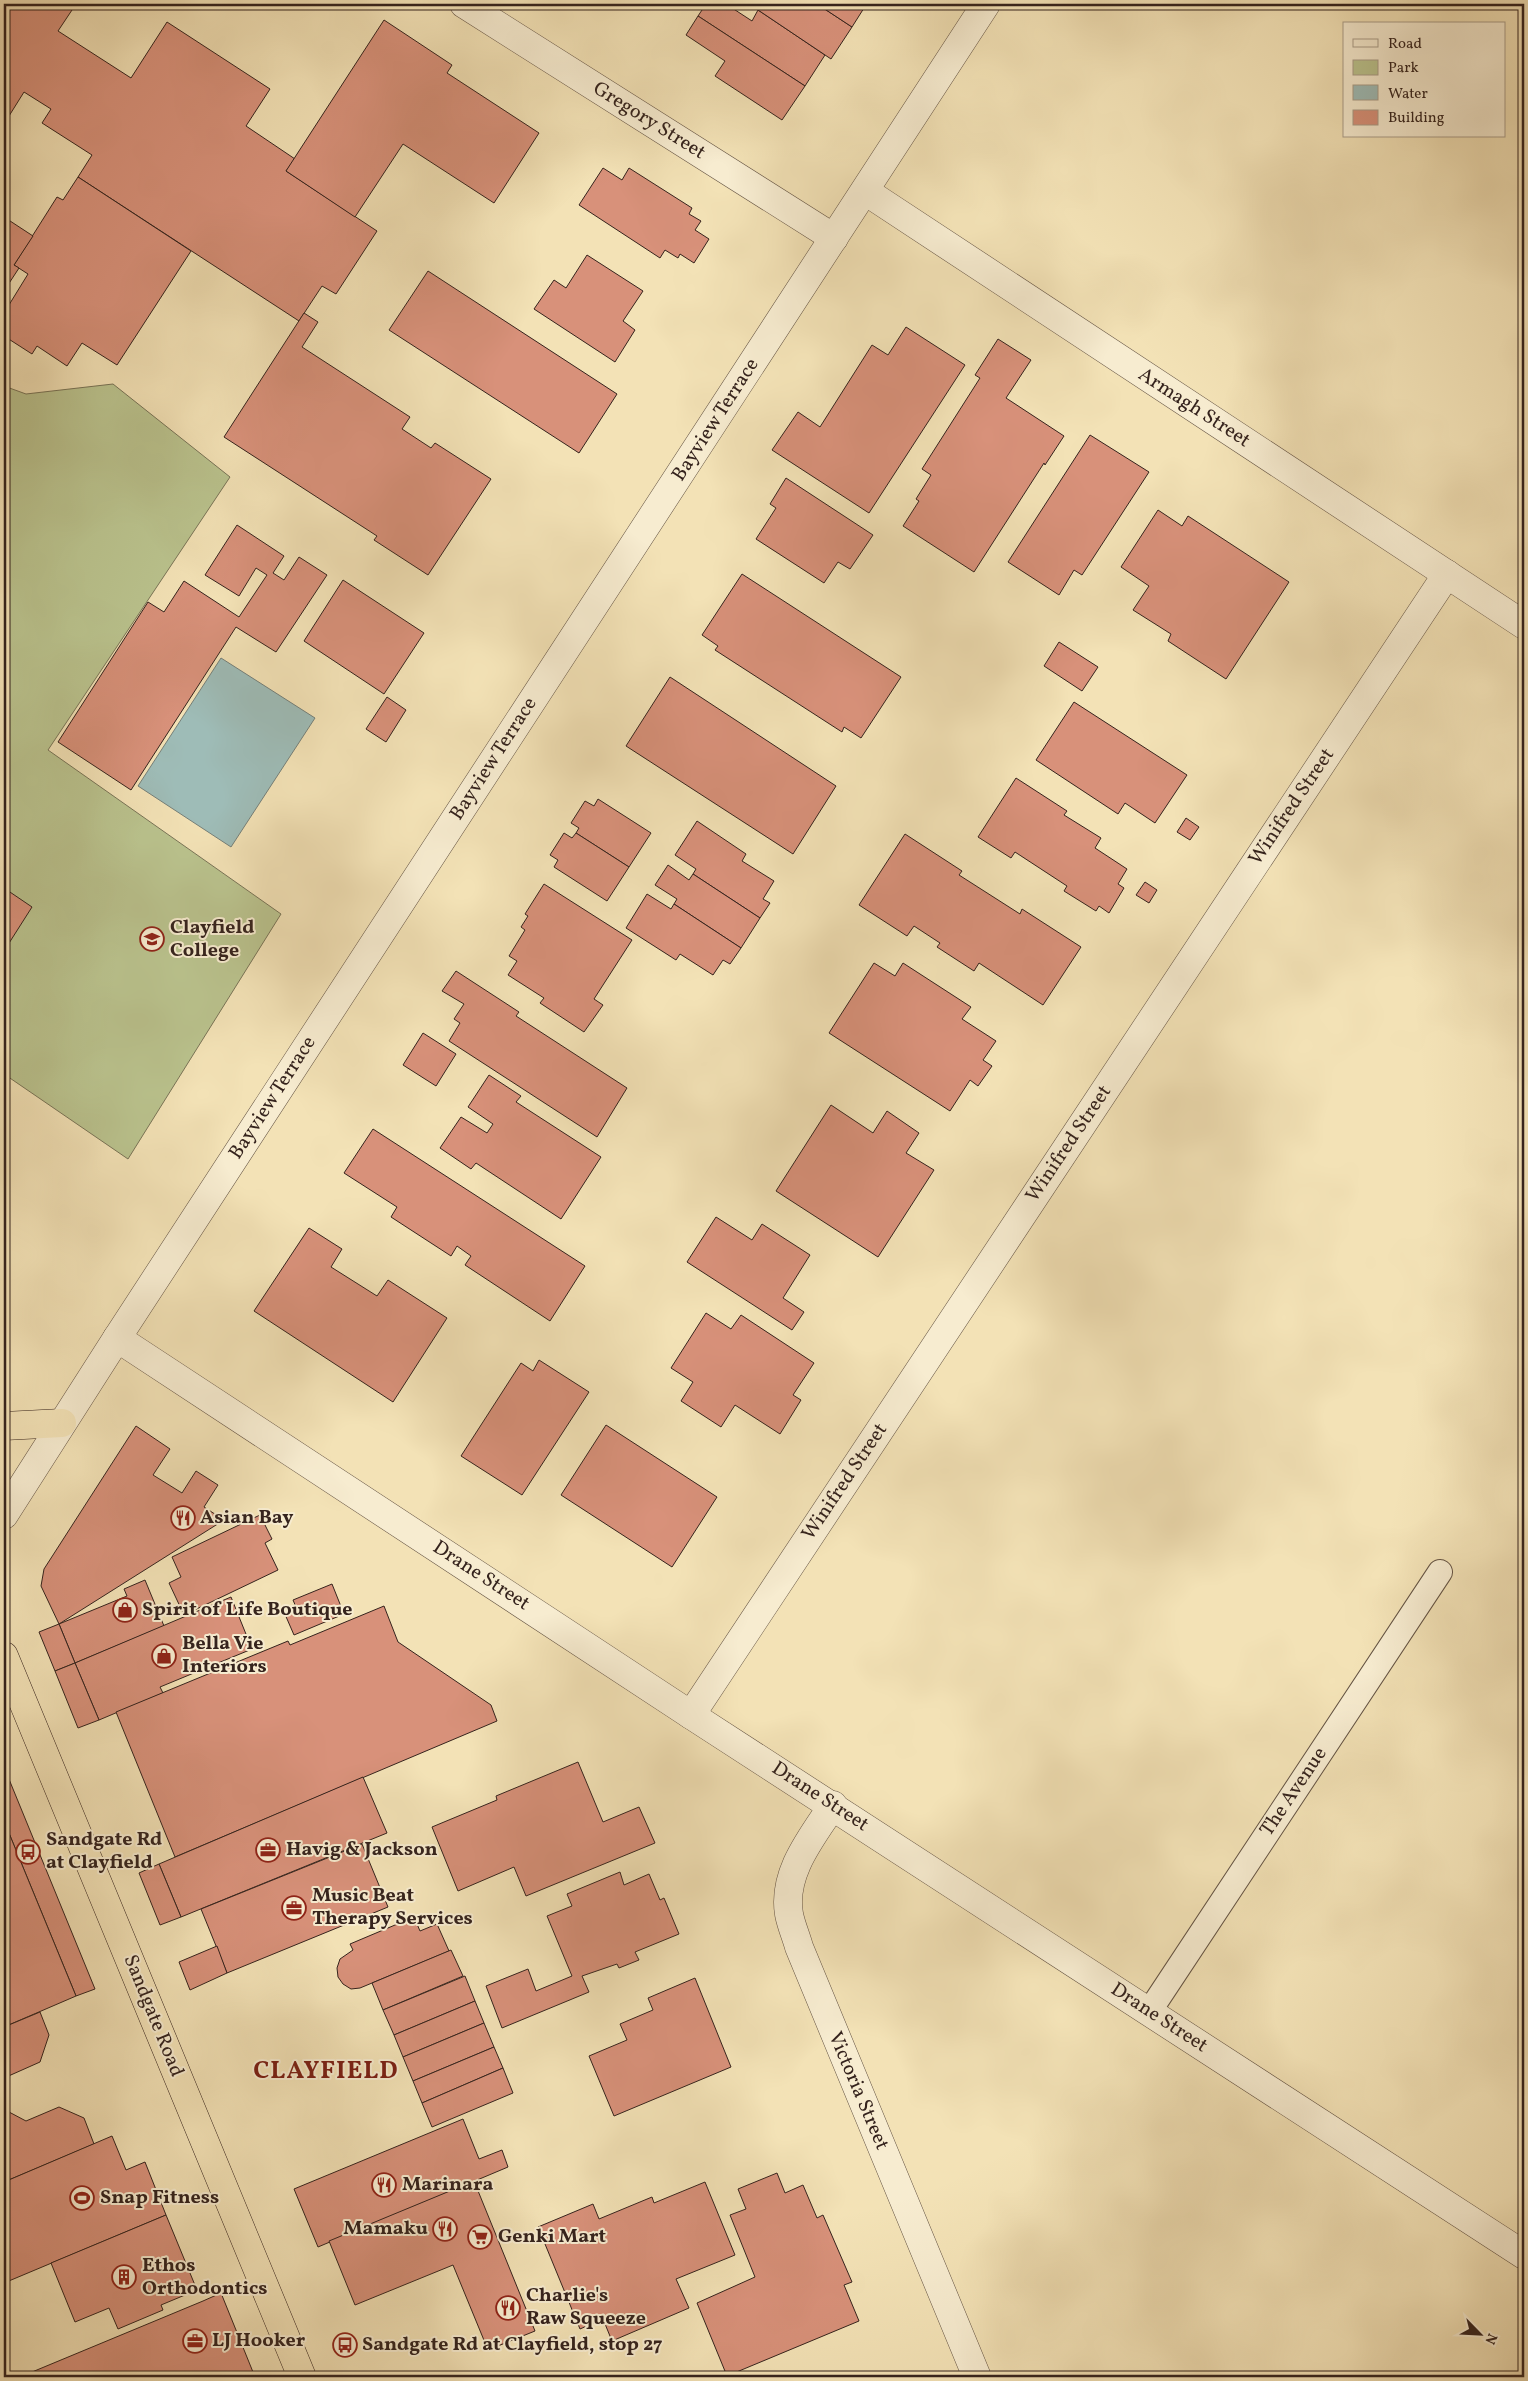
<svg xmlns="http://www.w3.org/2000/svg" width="1528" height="2381" font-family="Vollkorn,serif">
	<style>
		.green { fill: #bac38e; stroke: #787356 }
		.water { fill: #9ebcb7; stroke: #747f79 }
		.building { fill: #d8917a; stroke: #35231d }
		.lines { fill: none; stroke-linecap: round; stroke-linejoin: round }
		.service-casing { stroke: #645343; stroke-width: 26 }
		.minor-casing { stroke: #645343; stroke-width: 29 }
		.tertiary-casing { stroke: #645343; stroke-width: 29 }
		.trunk-casing { stroke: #35231d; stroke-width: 29 }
		.service { stroke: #f7ecd0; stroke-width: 24 }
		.minor { stroke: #f7ecd0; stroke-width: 28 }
		.tertiary { stroke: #f7ecd0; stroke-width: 28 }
		.trunk { stroke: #f3e2b6; stroke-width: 28 }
		.labels { text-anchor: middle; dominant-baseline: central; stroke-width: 4; stroke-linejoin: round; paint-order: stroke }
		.street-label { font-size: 20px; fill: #35231d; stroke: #f7ecd0 }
		.poi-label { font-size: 20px; font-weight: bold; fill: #35231d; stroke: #f7ecd0; text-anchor: start }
		.district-label { font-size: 25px; font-weight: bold; letter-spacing: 1px; fill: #7a1f14; stroke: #f7ecd0 }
	</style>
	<rect width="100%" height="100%" fill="#f3e2b6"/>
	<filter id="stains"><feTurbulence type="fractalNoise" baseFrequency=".004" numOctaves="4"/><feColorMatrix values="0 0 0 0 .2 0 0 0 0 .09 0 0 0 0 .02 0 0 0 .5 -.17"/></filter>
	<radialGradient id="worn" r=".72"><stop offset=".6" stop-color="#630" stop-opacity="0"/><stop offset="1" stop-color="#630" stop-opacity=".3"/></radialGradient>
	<path class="green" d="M113,384L230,477L48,750L281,914L128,1159L4,1074V386L26,394Z"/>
	<path class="water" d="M221,658L315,718L231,847L138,786Z"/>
	<g class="building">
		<path d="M4,4H76L58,31L131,78L167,22L270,89L246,126L295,159L286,171L377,231L336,294L322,286L299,321L78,177L92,155L42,123L51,109L24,92L4,124Z"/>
		<path d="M706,4H726L752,21L758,10L825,55L805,86L698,16Z"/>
		<path d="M762,4H817L852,27L831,59L758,10Z"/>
		<path d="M817,4H857L864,8L852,27Z"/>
		<path d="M698,16L805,86L782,120L715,76L725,61L686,35Z"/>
		<path d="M384,20L452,65L447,73L539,133L494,203L403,144L355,217L286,171Z"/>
		<path d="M603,168L622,180L629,168L692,208L689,214L701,221L695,230L709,239L694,263L680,254L678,258L665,250L660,258L579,205Z"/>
		<path d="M78,177L191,251L117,365L82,343L67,366L37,346L32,354L4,336V313L28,274L14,265L57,197L63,200Z"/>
		<path d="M4,217L33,236L14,265L19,268L4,291Z"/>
		<path d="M587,255L643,291L623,321L635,330L615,362L534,309L554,280L566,288Z"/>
		<path d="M428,271L617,394L579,453L389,330Z"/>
		<path d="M304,313L318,322L302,347L410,417L402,429L431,448L435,443L491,479L428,575L374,540L377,536L224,437Z"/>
		<path d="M906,327L965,365L869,513L772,450L798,412L820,427L872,345L888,355Z"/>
		<path d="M998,339L1031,360L1006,398L1064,436L1045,465L1044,463L974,572L903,526L919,501L916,499L931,475L922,469L980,378L975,375Z"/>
		<path d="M1090,435L1149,472L1082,575L1074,570L1059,595L1008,562Z"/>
		<path d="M786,478L873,535L850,569L838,562L824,583L756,539L776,508L770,504Z"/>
		<path d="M1158,510L1182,526L1188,516L1289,582L1226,679L1168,641L1171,634L1133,610L1149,586L1121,567Z"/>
		<path d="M237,525L284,556L273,573L284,580L299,557L327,575L276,652L236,627L131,790L58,742L148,602L164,612L184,581L239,617L267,575L256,568L239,596L205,575Z"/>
		<path d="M742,574L901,677L861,738L844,727L842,732L715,650L718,646L702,635Z"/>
		<path d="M343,580L424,633L384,694L304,641Z"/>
		<path d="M1059,642L1098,667L1082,691L1044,666Z"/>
		<path d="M670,677L836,786L793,854L626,746Z"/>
		<path d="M387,697L406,710L386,742L366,729Z"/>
		<path d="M1074,702L1187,775L1155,823L1125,803L1118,814L1036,760Z"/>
		<path d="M1016,778L1067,811L1064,815L1101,838L1095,848L1127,869L1118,884L1124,888L1109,913L1099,906L1096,911L1064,891L1067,886L1015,852L1011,858L978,837Z"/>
		<path d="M598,799L651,833L629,867L576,833L579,828L571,823L585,801L594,806Z"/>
		<path d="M1186,818L1199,827L1190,840L1177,832Z"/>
		<path d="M697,821L746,854L742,861L774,881L763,899L770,903L760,918L693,874L696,869L675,855Z"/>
		<path d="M564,833L572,838L576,833L629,867L607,901L554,867L558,860L550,855Z"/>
		<path d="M905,834L962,871L959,875L1020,914L1022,909L1081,947L1043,1005L979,963L974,971L937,947L940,943L914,926L907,936L859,905Z"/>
		<path d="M668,865L689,880L693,874L760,918L741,948L674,904L677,899L655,885Z"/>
		<path d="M1145,882L1157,890L1149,903L1136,895Z"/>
		<path d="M544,884L632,940L594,999L603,1005L584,1032L540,1003L544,998L508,975L517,961L509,956L525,930L521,927L528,916L525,914Z"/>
		<path d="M4,888L32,907L4,951Z"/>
		<path d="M647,894L671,909L674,904L741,948L730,964L723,960L713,975L680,954L676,960L626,928Z"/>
		<path d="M874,963L895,976L903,963L971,1007L962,1019L996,1041L983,1060L992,1066L978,1086L970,1080L950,1111L829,1033Z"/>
		<path d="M456,971L519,1012L516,1016L627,1088L597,1137L449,1041L460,1023L454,1019L464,1004L442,991Z"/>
		<path d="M423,1033L456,1054L436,1086L403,1065Z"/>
		<path d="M489,1075L521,1096L516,1102L601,1157L561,1219L476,1163L471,1169L440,1148L461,1117L487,1133L493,1124L468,1107Z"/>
		<path d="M831,1105L873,1133L887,1111L919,1133L906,1153L934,1170L878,1257L776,1191Z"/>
		<path d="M373,1129L585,1266L550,1321L465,1265L471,1256L457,1246L451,1256L391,1217L397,1207L344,1173Z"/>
		<path d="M716,1217L752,1240L762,1224L810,1255L783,1298L804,1312L792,1330L687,1262Z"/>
		<path d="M309,1228L342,1249L331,1267L377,1296L388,1280L447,1318L393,1402L254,1311Z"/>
		<path d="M706,1313L731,1329L741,1315L814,1363L793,1395L801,1400L780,1434L735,1405L721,1427L681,1401L693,1382L671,1368Z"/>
		<path d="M539,1360L589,1392L522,1495L461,1456L521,1363L533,1371Z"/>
		<path d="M606,1425L717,1497L672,1567L561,1495Z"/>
		<path d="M136,1426L170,1449L153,1475L182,1493L196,1471L218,1485L204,1507L224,1520L59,1624L41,1586L44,1569Z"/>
		<path d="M260,1515L272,1539L265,1543L278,1570L184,1615L169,1583L181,1577L172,1557Z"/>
		<path d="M145,1580L164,1626L75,1663L59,1624L127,1596L124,1589Z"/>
		<path d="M332,1584L344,1614L294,1635L284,1612L296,1607L293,1600Z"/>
		<path d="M231,1597L252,1649L160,1687L163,1693L99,1720L75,1663Z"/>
		<path d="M384,1606L398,1642L491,1705L497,1721L175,1857L116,1712L288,1641L290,1645Z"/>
		<path d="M59,1624L75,1663L55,1671L39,1632Z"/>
		<path d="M75,1663L99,1720L78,1728L55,1671Z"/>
		<path d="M578,1762L603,1822L639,1807L655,1843L526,1896L514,1867L458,1891L432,1827L497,1800L496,1796Z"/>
		<path d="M4,1767L95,1989L76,1996L4,1821Z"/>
		<path d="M363,1777L387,1833L181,1917L159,1864Z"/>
		<path d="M4,1821L76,1996L4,2027Z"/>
		<path d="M362,1844L388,1907L227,1973L201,1909Z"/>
		<path d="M159,1864L181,1917L160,1925L139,1873Z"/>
		<path d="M620,1872L624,1885L649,1874L660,1900L664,1898L679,1934L635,1952L639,1960L619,1968L617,1964L582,1976L589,1992L502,2028L486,1986L528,1969L536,1991L572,1976L547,1916L572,1906L567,1894Z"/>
		<path d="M414,1917L420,1931L437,1924L449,1951L360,1988L351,1989L343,1984L338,1977L337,1968L340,1959L353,1950L350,1944Z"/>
		<path d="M217,1946L227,1973L190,1990L179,1962Z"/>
		<path d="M451,1950L463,1976L383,2010L372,1983Z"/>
		<path d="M465,1976L475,2001L394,2035L383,2010Z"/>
		<path d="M695,1978L731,2067L614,2116L589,2056L627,2040L620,2024L653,2010L648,1998Z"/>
		<path d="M475,2001L484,2023L403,2057L394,2035Z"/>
		<path d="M40,2012L49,2035L40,2062L4,2078V2027Z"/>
		<path d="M484,2023L494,2047L413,2081L403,2057Z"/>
		<path d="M494,2047L503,2068L422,2103L413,2081Z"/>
		<path d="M503,2068L513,2093L432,2127L422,2103Z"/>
		<path d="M59,2107L84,2118L94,2144L4,2182V2114L9,2112L26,2121Z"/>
		<path d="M463,2119L479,2159L502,2150L508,2167L318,2247L294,2189Z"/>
		<path d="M112,2136L126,2170L145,2162L166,2215L4,2283V2182Z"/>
		<path d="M777,2173L785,2193L803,2185L817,2218L823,2215L852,2282L844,2285L859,2321L727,2376L697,2303L755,2277L730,2215L746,2209L738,2189Z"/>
		<path d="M474,2181L535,2331L488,2350L453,2265L355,2305L329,2241Z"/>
		<path d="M705,2182L735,2255L676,2279L689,2308L612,2341L603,2319L580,2329L538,2227L593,2204L599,2219L652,2197L654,2203Z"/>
		<path d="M166,2215L197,2290L161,2305L163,2310L118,2329L109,2308L75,2322L51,2263Z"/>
		<path d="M221,2293L255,2377H20L203,2301Z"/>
	</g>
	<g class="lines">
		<g class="service-casing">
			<path id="service" d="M1149,2012L1440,1572"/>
		</g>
		<g class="minor-casing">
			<g id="minor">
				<path d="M464,4L834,238"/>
				<path d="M865,191L1524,625"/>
				<path d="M117,1338L691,1715L1524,2255"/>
				<path d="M691,1715L1447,574"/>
				<path d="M833,1805C812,1837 782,1873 789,1914C791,1925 796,1936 799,1947L977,2377"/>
			</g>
		</g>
		<g class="tertiary-casing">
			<path id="tertiary" d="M4,1515L117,1338L986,4"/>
		</g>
		<g class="trunk-casing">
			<g id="trunk">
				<path d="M4,1426L62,1423"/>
				<path d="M4,1656L302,2377"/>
			</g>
		</g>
		<use href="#service" class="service"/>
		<use href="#minor" class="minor"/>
		<use href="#tertiary" class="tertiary"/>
		<use href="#trunk" class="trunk"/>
	</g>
	<defs>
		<g id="school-ring" transform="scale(1.25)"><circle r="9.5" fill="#f7ecd0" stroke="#8f2418" stroke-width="1.5"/><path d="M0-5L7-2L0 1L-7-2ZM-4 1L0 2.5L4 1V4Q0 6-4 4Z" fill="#8f2418"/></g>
		<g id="restaurant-ring" transform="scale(1.25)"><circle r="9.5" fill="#f7ecd0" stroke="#8f2418" stroke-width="1.5"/><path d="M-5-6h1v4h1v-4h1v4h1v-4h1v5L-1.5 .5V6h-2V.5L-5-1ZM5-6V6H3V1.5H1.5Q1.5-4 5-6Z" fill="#8f2418"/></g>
		<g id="shop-ring" transform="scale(1.25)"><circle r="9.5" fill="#f7ecd0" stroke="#8f2418" stroke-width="1.5"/><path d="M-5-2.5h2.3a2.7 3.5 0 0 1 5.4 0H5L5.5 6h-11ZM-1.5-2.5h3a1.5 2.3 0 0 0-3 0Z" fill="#8f2418"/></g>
		<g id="office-ring" transform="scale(1.25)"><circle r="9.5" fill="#f7ecd0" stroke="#8f2418" stroke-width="1.5"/><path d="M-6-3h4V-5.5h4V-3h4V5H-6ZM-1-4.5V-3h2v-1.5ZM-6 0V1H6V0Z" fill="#8f2418"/></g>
		<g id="bus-ring" transform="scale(1.25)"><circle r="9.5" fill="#f7ecd0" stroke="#8f2418" stroke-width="1.5"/><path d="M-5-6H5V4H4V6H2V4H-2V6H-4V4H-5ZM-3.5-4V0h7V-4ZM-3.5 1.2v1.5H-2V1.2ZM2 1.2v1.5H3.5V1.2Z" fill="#8f2418"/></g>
		<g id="stadium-ring" transform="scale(1.25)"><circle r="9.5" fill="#f7ecd0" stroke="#8f2418" stroke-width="1.5"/><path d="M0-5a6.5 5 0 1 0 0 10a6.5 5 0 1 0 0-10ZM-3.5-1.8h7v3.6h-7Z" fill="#8f2418"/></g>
		<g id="supermarket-ring" transform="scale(1.25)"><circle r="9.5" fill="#f7ecd0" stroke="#8f2418" stroke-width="1.5"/><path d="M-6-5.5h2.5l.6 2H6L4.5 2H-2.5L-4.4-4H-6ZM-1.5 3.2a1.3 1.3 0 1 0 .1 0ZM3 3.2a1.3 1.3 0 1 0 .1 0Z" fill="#8f2418"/></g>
		<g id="building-ring" transform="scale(1.25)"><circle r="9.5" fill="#f7ecd0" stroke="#8f2418" stroke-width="1.5"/><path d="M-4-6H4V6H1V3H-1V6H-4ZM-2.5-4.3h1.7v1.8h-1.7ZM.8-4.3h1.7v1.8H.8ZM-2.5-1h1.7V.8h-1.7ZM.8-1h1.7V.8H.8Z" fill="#8f2418"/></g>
	</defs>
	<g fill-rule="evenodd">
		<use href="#school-ring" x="152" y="939"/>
		<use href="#restaurant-ring" x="183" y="1518"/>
		<use href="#shop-ring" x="125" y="1610"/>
		<use href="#shop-ring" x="164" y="1656"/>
		<use href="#office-ring" x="268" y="1850"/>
		<use href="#bus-ring" x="28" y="1852"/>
		<use href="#office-ring" x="294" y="1908"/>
		<use href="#restaurant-ring" x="384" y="2185"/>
		<use href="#stadium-ring" x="82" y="2198"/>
		<use href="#restaurant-ring" x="445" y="2229"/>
		<use href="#supermarket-ring" x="480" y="2237"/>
		<use href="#building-ring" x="124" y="2277"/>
		<use href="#restaurant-ring" x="508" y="2308"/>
		<use href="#office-ring" x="195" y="2341"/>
		<use href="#bus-ring" x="345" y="2345"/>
	</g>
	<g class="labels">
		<g class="street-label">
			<text transform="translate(649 121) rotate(32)">Gregory Street</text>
			<text transform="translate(1194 408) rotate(33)">Armagh Street</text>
			<text transform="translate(716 420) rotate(-57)">Bayview Terrace</text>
			<text transform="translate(494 759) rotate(-57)">Bayview Terrace</text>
			<text transform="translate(1292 807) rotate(-56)">Winifred Street</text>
			<text transform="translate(273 1098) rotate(-57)">Bayview Terrace</text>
			<text transform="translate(1069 1144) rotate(-56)">Winifred Street</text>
			<text transform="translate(845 1482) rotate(-56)">Winifred Street</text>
			<text transform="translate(481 1576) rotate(33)">Drane Street</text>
			<text transform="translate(1294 1792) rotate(-56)">The Avenue</text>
			<text transform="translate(820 1797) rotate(33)">Drane Street</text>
			<text transform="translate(153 2016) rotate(68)">Sandgate Road</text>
			<text transform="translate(1159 2018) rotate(33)">Drane Street</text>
			<text transform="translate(858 2091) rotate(67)">Victoria Street</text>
		</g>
		<g class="poi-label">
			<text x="170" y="928">Clayfield<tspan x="170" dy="23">College</tspan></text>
			<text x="200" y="1518">Asian Bay</text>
			<text x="142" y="1610">Spirit of Life Boutique</text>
			<text x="182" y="1644">Bella Vie<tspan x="182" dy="23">Interiors</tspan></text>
			<text x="46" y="1840">Sandgate Rd<tspan x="46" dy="23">at Clayfield</tspan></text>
			<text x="286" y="1850">Havig &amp; Jackson</text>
			<text x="312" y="1896">Music Beat<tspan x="312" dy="23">Therapy Services</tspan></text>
			<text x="402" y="2185">Marinara</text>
			<text x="100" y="2198">Snap Fitness</text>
			<text x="428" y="2229" text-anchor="end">Mamaku</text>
			<text x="498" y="2237">Genki Mart</text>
			<text x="142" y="2266">Ethos<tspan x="142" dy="23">Orthodontics</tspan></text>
			<text x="526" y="2296">Charlie's<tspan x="526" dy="23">Raw Squeeze</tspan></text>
			<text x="212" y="2341">LJ Hooker</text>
			<text x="362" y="2345">Sandgate Rd at Clayfield, stop 27</text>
		</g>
		<g class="district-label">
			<text x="326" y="2071">CLAYFIELD</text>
		</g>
	</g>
	<rect width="1528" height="2381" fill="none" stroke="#f3e2b6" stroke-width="20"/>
	<rect x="5" y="5" width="1518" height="2371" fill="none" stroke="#35231d" stroke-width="2.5"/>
	<rect x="10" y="10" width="1508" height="2361" fill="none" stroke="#35231d"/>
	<rect x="1343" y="22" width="162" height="115" fill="#f7ecd0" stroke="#a99c88"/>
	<rect x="1353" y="39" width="25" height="8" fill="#f7ecd0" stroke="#a99c88"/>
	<text x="1388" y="48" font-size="15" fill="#35231d">Road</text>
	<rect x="1353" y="60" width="25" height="15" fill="#bac38e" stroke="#a99c88"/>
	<text x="1388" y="72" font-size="15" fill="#35231d">Park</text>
	<rect x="1353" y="85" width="25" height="15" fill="#9ebcb7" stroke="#a99c88"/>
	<text x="1388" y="98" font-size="15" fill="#35231d">Water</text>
	<rect x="1353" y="110" width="25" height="15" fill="#d8917a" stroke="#a99c88"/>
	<text x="1388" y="122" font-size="15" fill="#35231d">Building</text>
	<g transform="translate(1480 2334) rotate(114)" stroke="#f7ecd0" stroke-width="4" paint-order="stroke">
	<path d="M0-4L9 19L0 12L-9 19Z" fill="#35231d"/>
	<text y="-8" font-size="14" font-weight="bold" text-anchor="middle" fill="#35231d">N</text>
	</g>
	<rect width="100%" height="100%" filter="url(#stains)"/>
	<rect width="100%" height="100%" fill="url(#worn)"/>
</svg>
